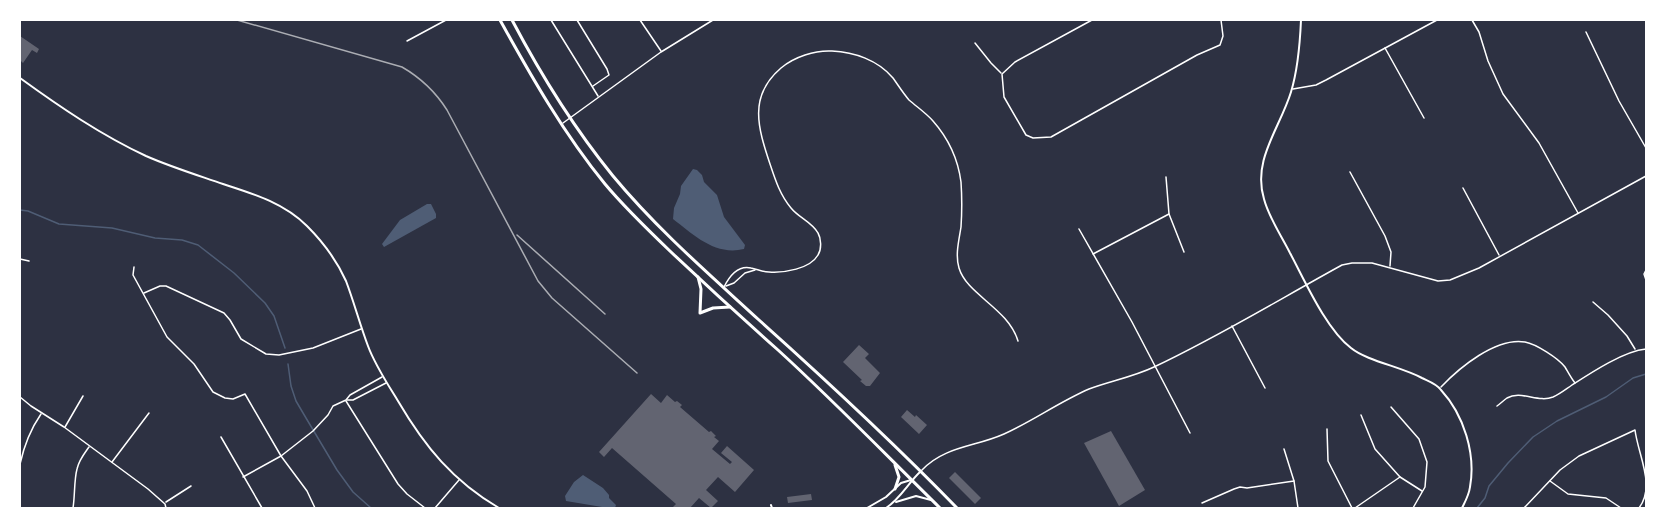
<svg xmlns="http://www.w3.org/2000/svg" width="1666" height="528" font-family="'Times New Roman',serif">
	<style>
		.water { fill: #4f5d75 }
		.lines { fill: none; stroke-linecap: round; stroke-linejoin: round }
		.stream { stroke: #4f5d75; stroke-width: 1.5 }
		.building { fill: #626471 }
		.minor { stroke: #fff; stroke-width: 1.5 }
		.tertiary { stroke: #fff; stroke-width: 2 }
		.primary { stroke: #fff; stroke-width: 3 }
		.trunk { stroke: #fff; stroke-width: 3 }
		.rail { stroke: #abadb3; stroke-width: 1.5 }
	</style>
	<rect width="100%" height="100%" fill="#2d3142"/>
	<g class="water">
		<path d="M693,169L697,170L702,175L704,182L717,195L724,217L745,245L744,249C715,256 694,235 673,219L674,208L680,194L681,186Z"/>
		<path d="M427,204H431L436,214V218L384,247L382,244L400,220Z"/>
		<path d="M583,475L603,488L609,495V498L616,505L615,508H608L566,501L565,496L574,482Z"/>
	</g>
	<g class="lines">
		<g class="stream">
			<path d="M20,210L28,211L59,224L112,228L155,238L182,240L198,245L234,273L265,303L274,316L285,348"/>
			<path d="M288,364L291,386L296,401L306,418L337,470L353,492L371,508"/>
			<path d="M1477,508L1485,498L1489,486L1508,463L1533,437L1557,421L1606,397L1633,378L1646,374"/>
		</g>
	</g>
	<g class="building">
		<path d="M20,36L39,49L37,53L32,50L23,63L20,60Z"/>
		<path d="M859,345L869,354L865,358L880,373L870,386H866L860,381L862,380L843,362Z"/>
		<path d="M651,394L661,403L667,395L675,402L677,401L682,405L680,407L709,432L711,431L716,436L714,437L719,441L712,449L730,464L732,462L721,453L727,446L754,470L735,492L718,477L706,490L718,501L711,508L699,498L690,508H672L676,504L612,448L604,457L599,452Z"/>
		<path d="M907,410L915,417L916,415L927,425L919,434L901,417Z"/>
		<path d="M1111,431L1145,490L1119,506L1084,443Z"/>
		<path d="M955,472L981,498L975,504L949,478Z"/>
		<path d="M811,494L812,500L788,503L787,497Z"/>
	</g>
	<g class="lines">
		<g class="minor">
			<path d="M551,20L598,96"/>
			<path d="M577,20L607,69L609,75L593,86"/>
			<path d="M640,20L661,51"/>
			<path d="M1092,20L1015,62L1002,74L1004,97L1026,135L1033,138L1051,137L1197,55L1220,45L1223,36L1221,20"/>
			<path d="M1472,20L1479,32L1488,61L1503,94L1539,143L1578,213"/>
			<path d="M1586,32L1619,101L1646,148"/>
			<path d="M407,41L446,20"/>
			<path d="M975,43L991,63L1001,73"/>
			<path d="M1385,48L1424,118"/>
			<path d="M1293,89L1316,85L1326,80L1437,20"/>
			<path d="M563,123L661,52L713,20"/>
			<path d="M1350,172L1385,236L1391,252L1390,266"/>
			<path d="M1166,177L1169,214L1184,252"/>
			<path d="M1463,188L1499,255"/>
			<path d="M1079,229L1132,322L1190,433"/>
			<path d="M1093,254L1169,214"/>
			<path d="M20,259L29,261"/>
			<path d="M134,267L133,275L167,337L194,364L213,392L225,398L233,399L245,394L281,456L307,491L315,508"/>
			<path d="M1646,270L1644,274L1646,280"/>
			<path d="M726,286L734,283L745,273L755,270"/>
			<path d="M724,287C729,277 738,265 751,268C757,269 762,272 769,272C784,273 810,269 818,255C822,249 821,238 818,233C812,222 799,218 791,208C780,195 775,179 770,164C758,128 748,96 781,68C794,57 815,50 832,51C854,52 878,60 893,78C898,85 903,93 909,100C917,107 926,113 933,121C948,138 958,159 961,182C962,197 962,212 961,227C959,240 955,255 959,268C967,295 1008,308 1018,341"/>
			<path d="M144,293L160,286H166L224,313L230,320L241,339L266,354L279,355L313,348L361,329"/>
			<path d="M1593,302L1608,315L1627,336L1635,349"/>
			<path d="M1232,326L1265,388"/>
			<path d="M1441,387C1459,368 1496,337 1525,342C1536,344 1558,358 1565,367C1568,372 1571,378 1575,383"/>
			<path d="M20,397L31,406L64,427L148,489L165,504L166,508"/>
			<path d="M347,400H353L386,383"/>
			<path d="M346,401L398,484L407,494L425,508"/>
			<path d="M1497,406C1500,404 1504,400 1507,398C1521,390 1538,403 1553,397C1560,394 1566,389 1572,385C1592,372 1624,351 1646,349"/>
			<path d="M1391,407L1419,439L1427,462L1425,487L1413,508"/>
			<path d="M1361,415L1375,449L1400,477L1422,491"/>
			<path d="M65,427L83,396"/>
			<path d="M1327,429L1328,461L1352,508"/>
			<path d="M221,437L262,508"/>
			<path d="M1284,449L1294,481L1298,508"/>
			<path d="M112,462L149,413"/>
			<path d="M20,464C24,446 30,430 41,414"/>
			<path d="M922,470C945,446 975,447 1004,434C1033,421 1059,402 1089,389C1110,381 1133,377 1154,367C1218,337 1280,299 1342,265L1352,263H1372L1438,281L1450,280L1479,268L1646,176"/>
			<path d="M243,477L281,456L313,431L328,415L333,406L346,400L350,395L382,377"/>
			<path d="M1550,481L1568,494L1606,498L1621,508"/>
			<path d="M166,502L191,486"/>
			<path d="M1202,503L1234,489L1240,487L1247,488L1294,481"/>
			<path d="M73,508C75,496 74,480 77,469C79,460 84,454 89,447"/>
			<path d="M435,508L459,480"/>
			<path d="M1355,508L1400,477"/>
			<path d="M1524,508L1560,470L1579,456L1635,430C1638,455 1656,486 1639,508"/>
		</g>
		<g class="tertiary">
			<path d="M1301,20C1300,43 1298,69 1291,92C1280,128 1252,160 1264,199C1269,218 1281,235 1290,253C1305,281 1326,329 1351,348C1367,361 1402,367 1422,378C1428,381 1437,384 1441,390C1464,415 1476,454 1470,487C1469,495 1465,502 1462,508"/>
			<path d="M20,78C60,107 101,135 146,156C171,167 197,175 223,184C254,194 284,203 307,226C323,242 337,261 346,281C354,302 360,325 368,346C375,365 387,383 398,401C425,447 453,481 499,508"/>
			<path d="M896,502L916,496L931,500"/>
			<path d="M771,505L772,508"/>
			<path d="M867,508L886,497L901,483L911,480"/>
			<path d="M886,508C901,498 908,483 921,471"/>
		</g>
		<path class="primary" d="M698,277L701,289L700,313L713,308L730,307"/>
		<g class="trunk">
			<path d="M500,20C531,76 564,134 605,184C625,208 648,230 671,252C706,285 742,318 778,350C834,401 886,455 940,508"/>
			<path d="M512,20C541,75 574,128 613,176C657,229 709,274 759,320C827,381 894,443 957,508"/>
			<path d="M895,465L899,477L895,489"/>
		</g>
		<g class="rail">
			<path d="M237,20L402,67C421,78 435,91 447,110L538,281L552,298L637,373"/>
			<path d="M517,235L605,314"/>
		</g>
	</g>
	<rect width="1666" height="528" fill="none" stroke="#ffffff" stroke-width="42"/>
</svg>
